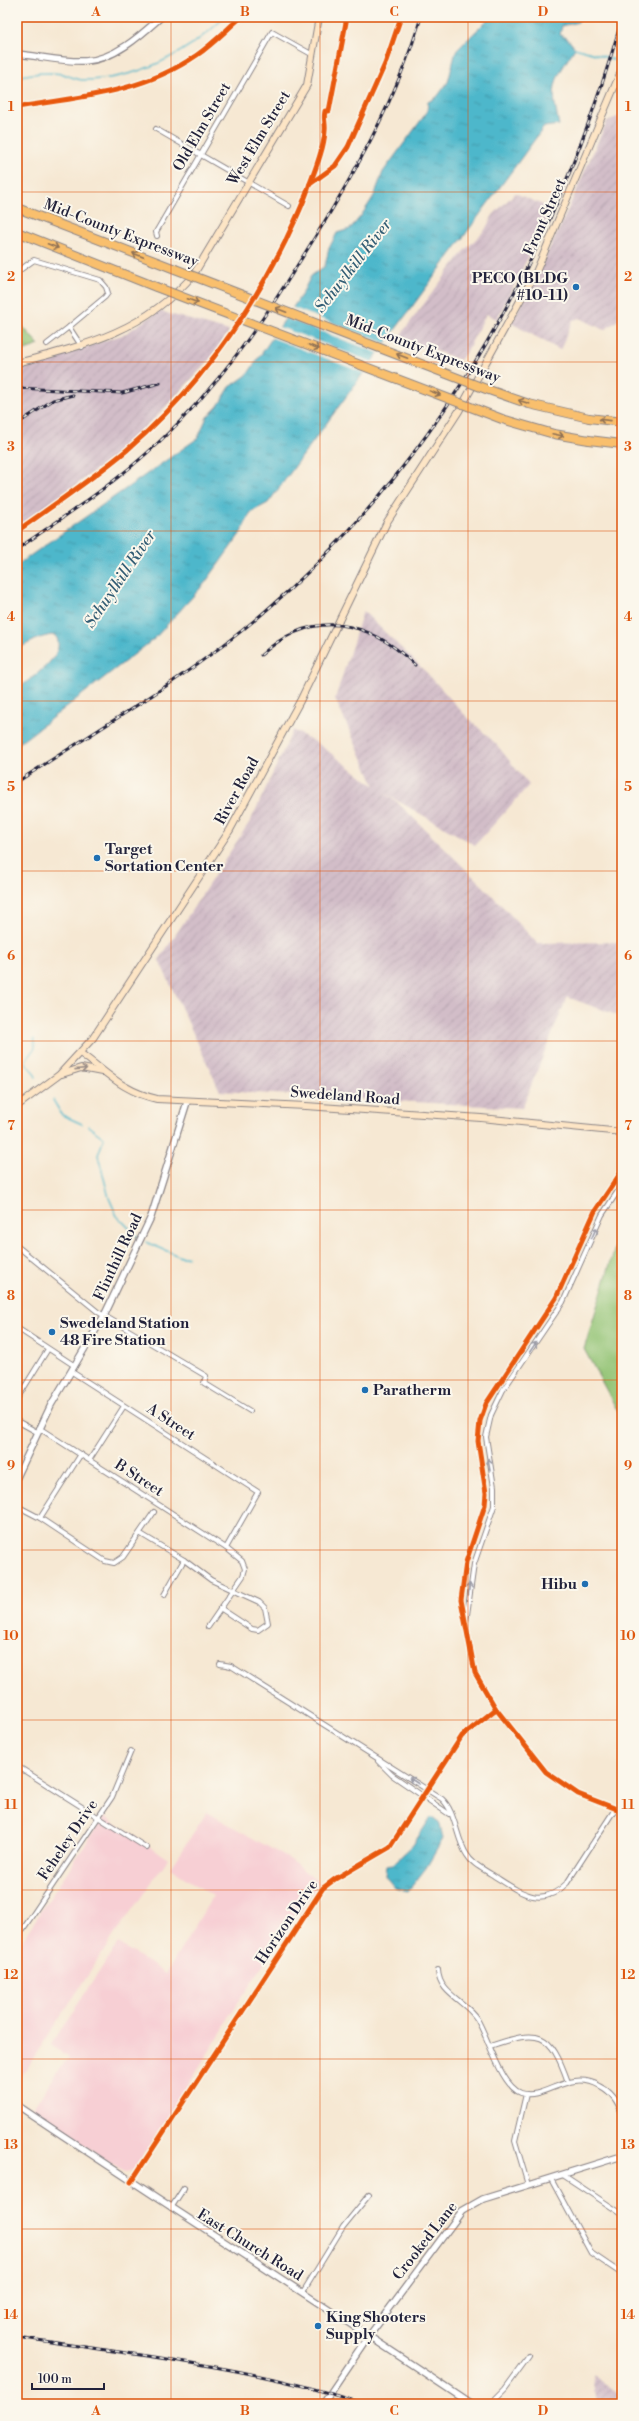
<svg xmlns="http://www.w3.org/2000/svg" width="639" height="2421" font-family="'Libre Bodoni',serif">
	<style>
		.built { fill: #f7cfd4 }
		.industrial { fill: url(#industrial-furrows) }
		.grass { fill: #92c373; stroke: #5a7257 }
		.park { fill: url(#park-crowns); stroke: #5a7257 }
		.water { fill: url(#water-ripples); stroke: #386c83 }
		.pier { fill: #f6e8d3 }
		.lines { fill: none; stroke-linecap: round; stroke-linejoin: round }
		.stream { stroke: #4eb7cb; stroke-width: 1.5 }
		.minor-casing { stroke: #8c8587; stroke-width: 6 }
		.tertiary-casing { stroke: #8c8587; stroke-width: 8 }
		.secondary-casing { stroke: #8c8587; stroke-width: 8 }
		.motorway-casing { stroke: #8c8587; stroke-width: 10 }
		.minor { stroke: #fff; stroke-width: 4 }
		.tertiary { stroke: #fff; stroke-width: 5.5 }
		.secondary { stroke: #fde5c5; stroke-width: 6 }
		.motorway { stroke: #f9bf6d; stroke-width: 8 }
		.rail-casing { stroke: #22223b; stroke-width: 3 }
		.rail { stroke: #fbf7ec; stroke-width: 1.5; stroke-dasharray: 4.5; stroke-linecap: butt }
		.motorway-bridge-casing { stroke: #8c8587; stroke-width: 10; stroke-linecap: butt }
		.motorway-bridge { stroke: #f9bf6d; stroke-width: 8 }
		.cycleway-casing { stroke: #fbf7ec; stroke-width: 8 }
		.cycleway { stroke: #e8590c; stroke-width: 5 }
		.oneway { stroke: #8e7054 }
		.oneway2 { stroke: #9a8d87 }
		.oneway3 { stroke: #9c9ca7 }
		.grid { fill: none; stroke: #de560e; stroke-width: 1; stroke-opacity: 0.55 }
		.poi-dot { fill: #1f6fb2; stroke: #fbf7ec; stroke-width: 1.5 }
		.labels { text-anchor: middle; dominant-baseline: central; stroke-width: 4; stroke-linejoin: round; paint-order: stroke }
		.street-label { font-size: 15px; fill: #22223b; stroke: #fbf7ec }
		.poi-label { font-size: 15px; font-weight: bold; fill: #22223b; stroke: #fbf7ec; text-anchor: start }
		.water-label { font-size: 16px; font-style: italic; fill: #345e75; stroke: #fbf7ec }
		.neatline { fill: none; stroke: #de560e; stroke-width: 1.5 }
		.grid-label { font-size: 13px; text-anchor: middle; font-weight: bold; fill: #de560e }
	</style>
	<defs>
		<pattern id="industrial-furrows" width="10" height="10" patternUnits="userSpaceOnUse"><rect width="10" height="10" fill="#d2bdc8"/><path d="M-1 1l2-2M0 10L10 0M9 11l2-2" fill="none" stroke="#b4a2ad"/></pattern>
		<pattern id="park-crowns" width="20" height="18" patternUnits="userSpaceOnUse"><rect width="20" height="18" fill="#92c373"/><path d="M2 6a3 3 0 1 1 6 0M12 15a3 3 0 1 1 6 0" fill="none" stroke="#7ea764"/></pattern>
		<pattern id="water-ripples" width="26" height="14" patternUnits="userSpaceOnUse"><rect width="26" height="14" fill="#4eb7cb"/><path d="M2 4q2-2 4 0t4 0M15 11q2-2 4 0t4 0" fill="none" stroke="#4094a6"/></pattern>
	</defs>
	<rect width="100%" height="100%" fill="#fbf7ec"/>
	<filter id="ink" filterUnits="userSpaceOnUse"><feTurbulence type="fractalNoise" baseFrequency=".025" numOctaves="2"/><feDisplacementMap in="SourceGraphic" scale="8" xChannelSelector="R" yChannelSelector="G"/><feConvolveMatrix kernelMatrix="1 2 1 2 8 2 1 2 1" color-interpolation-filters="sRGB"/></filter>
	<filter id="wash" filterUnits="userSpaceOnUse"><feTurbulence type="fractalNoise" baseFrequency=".012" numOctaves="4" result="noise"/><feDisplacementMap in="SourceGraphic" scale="16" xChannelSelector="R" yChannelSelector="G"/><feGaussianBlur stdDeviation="0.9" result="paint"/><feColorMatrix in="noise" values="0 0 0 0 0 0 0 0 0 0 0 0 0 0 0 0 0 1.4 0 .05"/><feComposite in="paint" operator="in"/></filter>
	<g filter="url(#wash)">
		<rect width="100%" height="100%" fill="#f6e8d3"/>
		<g class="built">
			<path d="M207,1812L291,1860L319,1883L227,2019L224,2028L133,2171L125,2173L31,2111L68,2057L51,2045L118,1943L166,1974L213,1896L170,1868Z"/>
			<path d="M104,1816L168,1859L115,1934L17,2083V1948Z"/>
		</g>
		<g class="industrial">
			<path d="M622,115V313L617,321L604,330L580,318L573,320L560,350L511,323L557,234L607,121Z"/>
			<path d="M515,193L552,209L497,319L486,314L467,351L460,360L399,337L463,252L485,230L493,215Z"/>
			<path d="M159,311L229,331L211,358L155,418L110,460L17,528V369L125,334Z"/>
			<path d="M363,611L427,673L464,714L496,744L529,785L475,845L382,792L397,802L488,891L537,943L622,942V1017L567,997L522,1108L220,1091L159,960L251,820L293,730L317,743L375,786L335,699Z"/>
			<path d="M592,2375L622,2395V2404H596Z"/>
		</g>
		<path class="grass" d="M622,1225V1419L584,1349Z"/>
		<path class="park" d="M17,320L39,345L17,353Z"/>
		<g class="water">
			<path d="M490,17H580L578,22L562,26L560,35L567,38L575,48C553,83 550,84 559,125L544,127L268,503L251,512L240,534L205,583L154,639L17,745V690C29,678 68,657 56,636L51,635L39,638L17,649V565L198,438L207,417L218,406L230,387L247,375L302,294L311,276L325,266L329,248L337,233L350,229L361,216L374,196L383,172L427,112L428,102L437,97L448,82L456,51Z"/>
			<path d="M431,1817L440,1824L443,1839L426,1868L408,1891L395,1888L385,1876L386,1865L393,1864L413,1845Z"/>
		</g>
		<g class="pier">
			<path d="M291,307L387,344L381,354L283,317Z"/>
			<path d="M277,326L375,363L367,374L270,337Z"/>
		</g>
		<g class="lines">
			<g class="stream">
				<path d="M575,48L622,62"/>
				<path d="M17,77C32,73 47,72 63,74C70,76 76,80 83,80C137,80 187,54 225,17"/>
				<path d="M34,1039L35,1048C17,1069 30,1061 36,1077"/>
				<path d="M53,1100L62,1115L82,1124"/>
				<path d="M88,1126L104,1138L98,1155L109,1198L117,1216L138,1237"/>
				<path d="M146,1242L181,1257H188"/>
			</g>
		</g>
	</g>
	<g filter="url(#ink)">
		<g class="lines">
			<g class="minor-casing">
				<g id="minor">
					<path d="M156,129L289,206"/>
					<path d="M157,236L156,232L272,32L313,55"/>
					<path d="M17,272L34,260L100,280L106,287L108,293L105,297L69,327"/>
					<path d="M47,344L69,327L82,347"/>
					<path d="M622,1171L595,1211L556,1298L486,1404L480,1421L478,1441L486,1493L485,1505L466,1562L461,1600L475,1673L496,1709L546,1772L578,1794L622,1811"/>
					<path d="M17,1246L98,1312L206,1376L204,1383L250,1411"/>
					<path d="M17,1328L75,1366"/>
					<path d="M72,1372L258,1492L226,1548"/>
					<path d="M17,1399L48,1349"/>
					<path d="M17,1421L37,1432"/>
					<path d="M39,1428L226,1548L242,1561L245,1569L243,1576L208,1627"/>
					<path d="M90,1459L124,1406"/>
					<path d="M17,1506L40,1518L105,1561L114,1563L123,1557L154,1512"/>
					<path d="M40,1518L81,1454"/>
					<path d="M141,1534L184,1560L211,1580L259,1602L265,1608L268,1623L258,1630L252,1629L220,1608"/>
					<path d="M164,1595L184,1560"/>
					<path d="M466,1622L474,1564L494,1506V1487L486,1437L491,1415L503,1390L563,1302L602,1215L622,1185"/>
					<path d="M220,1664L231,1666L442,1799C456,1812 456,1839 467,1855C472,1864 483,1869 491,1874C517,1890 540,1911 567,1883L615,1809"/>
					<path d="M378,1761L392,1775L449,1814"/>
					<path d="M17,1766L147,1848"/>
					<path d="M17,1938L112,1797L131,1751"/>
					<path d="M438,1970C439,1994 466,2001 477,2019C488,2037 501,2086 521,2093C544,2101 569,2068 600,2086C612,2092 618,2101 622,2114"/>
					<path d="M621,2027H622"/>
					<path d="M490,2046C540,2029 550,2031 568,2082"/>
					<path d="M526,2094L515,2141L528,2185"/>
					<path d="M563,2175L622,2214"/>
					<path d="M551,2179L591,2253L622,2274"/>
					<path d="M131,2182L323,1888L335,1879L390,1847L462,1736L496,1709"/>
					<path d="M171,2208L184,2188"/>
					<path d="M303,2292L343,2227L369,2195"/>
					<path d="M490,2404L505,2389L529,2356"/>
				</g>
			</g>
			<g class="tertiary-casing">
				<g id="tertiary">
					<path d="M17,54C39,56 63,62 85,61C114,60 141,35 161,17"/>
					<path d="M17,1477L51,1405L104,1316L151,1217L187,1102"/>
					<path d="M17,2105C167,2206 321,2303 471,2404"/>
					<path d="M323,2404L369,2336L462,2211L483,2199L622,2156"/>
				</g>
			</g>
			<g class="secondary-casing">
				<g id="secondary">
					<path d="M17,363C87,345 145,331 194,274L307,85L319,17"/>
					<path d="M80,1053C108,1073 122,1091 157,1099L306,1106L481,1118L622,1132"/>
					<path d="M62,1074L81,1068L102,1072"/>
					<path d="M17,1106L59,1075L93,1038L230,830L300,701L387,522L459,411L536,272L622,69"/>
				</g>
			</g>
			<g class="motorway-casing">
				<g id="motorway">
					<path d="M17,208L175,269"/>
					<path d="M17,232L156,287"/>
					<path d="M589,418L622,422"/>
					<path d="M589,440L622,444"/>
				</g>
			</g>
			<use href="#minor" class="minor"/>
			<use href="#tertiary" class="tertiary"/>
			<use href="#secondary" class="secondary"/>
			<use href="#motorway" class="motorway"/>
			<g class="rail-casing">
				<g id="rail">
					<path d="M17,388L122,393L160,383"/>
					<path d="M17,424L53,400L73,395"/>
					<path d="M17,549C65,516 116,483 159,442C217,388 264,320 305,253C352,179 396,101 421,17"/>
					<path d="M261,655C313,608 368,619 415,665"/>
					<path d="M17,782C100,728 187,678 262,614C444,460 557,246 622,19"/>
					<path d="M17,2337C133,2355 252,2366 364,2404"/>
				</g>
			</g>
			<use href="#rail" class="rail"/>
			<g class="motorway-bridge-casing">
				<g id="motorway-bridge">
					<path d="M175,269L486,389L529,404L589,418"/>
					<path d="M156,287L502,419L554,434L589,440"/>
				</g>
			</g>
			<use href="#motorway-bridge" class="motorway-bridge"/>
			<g class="cycleway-casing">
				<g id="cycleway">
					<path d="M17,107C81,97 142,93 197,55C213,44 226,30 241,17"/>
					<path d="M310,184L335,166L348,147L385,64L401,17"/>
					<path d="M17,531C54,505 92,479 127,450C193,393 246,320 285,242C293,224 303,206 309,186C315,170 324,149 325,131C326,123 323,119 325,111H329L347,17"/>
					<path d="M622,1171L595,1211L556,1298L486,1404L480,1421L478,1441L486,1493L485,1505L466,1562L461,1600L475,1673L496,1709L546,1772L578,1794L622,1811"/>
					<path d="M131,2182L323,1888L335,1879L390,1847L462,1736L496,1709"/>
				</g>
			</g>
			<use href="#cycleway" class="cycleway"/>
		</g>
		<defs><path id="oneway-shaft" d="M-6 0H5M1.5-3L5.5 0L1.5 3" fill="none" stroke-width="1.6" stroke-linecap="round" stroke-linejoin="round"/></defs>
		<g class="oneway">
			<use href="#oneway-shaft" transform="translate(53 246) rotate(22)"/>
			<use href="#oneway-shaft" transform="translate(138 255) rotate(-159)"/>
			<use href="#oneway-shaft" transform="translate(193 301) rotate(21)"/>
			<use href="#oneway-shaft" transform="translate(281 310) rotate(-159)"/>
			<use href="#oneway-shaft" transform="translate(314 347) rotate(21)"/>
			<use href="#oneway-shaft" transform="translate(402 356) rotate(-159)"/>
			<use href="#oneway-shaft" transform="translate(435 393) rotate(21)"/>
			<use href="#oneway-shaft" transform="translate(524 402) rotate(-162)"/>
			<use href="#oneway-shaft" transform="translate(605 420) rotate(-174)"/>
			<use href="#oneway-shaft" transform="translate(558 435) rotate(12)"/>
		</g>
		<use class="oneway2" href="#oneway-shaft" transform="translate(81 1069) rotate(-6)"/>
		<g class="oneway3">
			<use href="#oneway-shaft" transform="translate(594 1233) rotate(-66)"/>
			<use href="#oneway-shaft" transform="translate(533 1347) rotate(-56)"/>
			<use href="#oneway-shaft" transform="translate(489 1464) rotate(-100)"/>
			<use href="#oneway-shaft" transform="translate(469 1589) rotate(-84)"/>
			<use href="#oneway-shaft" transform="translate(414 1781) rotate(-147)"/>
		</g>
	</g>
	<path class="grid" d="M171,17V2404M320,17V2404M468,17V2404M17,192H622M17,362H622M17,531H622M17,701H622M17,871H622M17,1041H622M17,1210H622M17,1380H622M17,1550H622M17,1720H622M17,1890H622M17,2059H622M17,2229H622"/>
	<g class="poi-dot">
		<circle cx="576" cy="287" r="4"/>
		<circle cx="97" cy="858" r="4"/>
		<circle cx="52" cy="1332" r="4"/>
		<circle cx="365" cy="1390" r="4"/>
		<circle cx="585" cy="1584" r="4"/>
		<circle cx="318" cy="2326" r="4"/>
	</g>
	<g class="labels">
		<g class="street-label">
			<text transform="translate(202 127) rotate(-60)">Old Elm Street</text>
			<text transform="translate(259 138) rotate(-59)">West Elm Street</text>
			<text transform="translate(545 217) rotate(-66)">Front Street</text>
			<text transform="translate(121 233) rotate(21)">Mid-County Expressway</text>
			<text transform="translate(423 349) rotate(21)">Mid-County Expressway</text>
			<text transform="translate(237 791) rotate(-61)">River Road</text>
			<text transform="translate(345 1096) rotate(4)">Swedeland Road</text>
			<text transform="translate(118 1257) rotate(-65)">Flinthill Road</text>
			<text transform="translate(171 1422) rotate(33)">A Street</text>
			<text transform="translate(139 1478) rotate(33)">B Street</text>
			<text transform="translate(68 1840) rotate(-56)">Feheley Drive</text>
			<text transform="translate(287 1922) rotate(-56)">Horizon Drive</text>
			<text transform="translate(425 2241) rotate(-52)">Crooked Lane</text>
			<text transform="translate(250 2245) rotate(32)">East Church Road</text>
		</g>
		<g class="poi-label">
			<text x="568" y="278" text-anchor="end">PECO (BLDG<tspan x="568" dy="17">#10-11)</tspan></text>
			<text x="105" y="849">Target<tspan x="105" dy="17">Sortation Center</tspan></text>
			<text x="60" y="1323">Swedeland Station<tspan x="60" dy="17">48 Fire Station</tspan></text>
			<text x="373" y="1390">Paratherm</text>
			<text x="577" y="1584" text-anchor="end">Hibu</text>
			<text x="326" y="2317">King Shooters<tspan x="326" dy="17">Supply</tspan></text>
		</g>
		<g class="water-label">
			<text transform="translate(353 266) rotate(-52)">Schuylkill River</text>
			<text transform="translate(120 579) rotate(-56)">Schuylkill River</text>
		</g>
	</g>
	<rect width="639" height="2421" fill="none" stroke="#fbf7ec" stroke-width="44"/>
	<path d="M32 2383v6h72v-6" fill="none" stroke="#22223b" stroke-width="2"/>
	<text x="38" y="2383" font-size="12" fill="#22223b" stroke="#fbf7ec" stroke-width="3" paint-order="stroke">100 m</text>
	<rect x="22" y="22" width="595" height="2377" class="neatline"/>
	<g class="grid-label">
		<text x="96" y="16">A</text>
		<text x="245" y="16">B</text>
		<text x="394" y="16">C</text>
		<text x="543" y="16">D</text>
		<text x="11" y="111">1</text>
		<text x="628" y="111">1</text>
		<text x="11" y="281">2</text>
		<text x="628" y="281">2</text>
		<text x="11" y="451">3</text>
		<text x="628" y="451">3</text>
		<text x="11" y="621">4</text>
		<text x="628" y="621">4</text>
		<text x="11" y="791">5</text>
		<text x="628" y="791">5</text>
		<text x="11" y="960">6</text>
		<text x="628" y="960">6</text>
		<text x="11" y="1130">7</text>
		<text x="628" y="1130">7</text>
		<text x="11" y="1300">8</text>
		<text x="628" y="1300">8</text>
		<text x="11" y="1470">9</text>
		<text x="628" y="1470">9</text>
		<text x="11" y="1640">10</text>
		<text x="628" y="1640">10</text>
		<text x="11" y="1809">11</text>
		<text x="628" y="1809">11</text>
		<text x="11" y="1979">12</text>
		<text x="628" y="1979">12</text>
		<text x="11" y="2149">13</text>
		<text x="628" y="2149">13</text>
		<text x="11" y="2319">14</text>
		<text x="628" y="2319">14</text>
		<text x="96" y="2415">A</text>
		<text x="245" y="2415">B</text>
		<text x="394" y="2415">C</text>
		<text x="543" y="2415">D</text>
	</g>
</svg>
